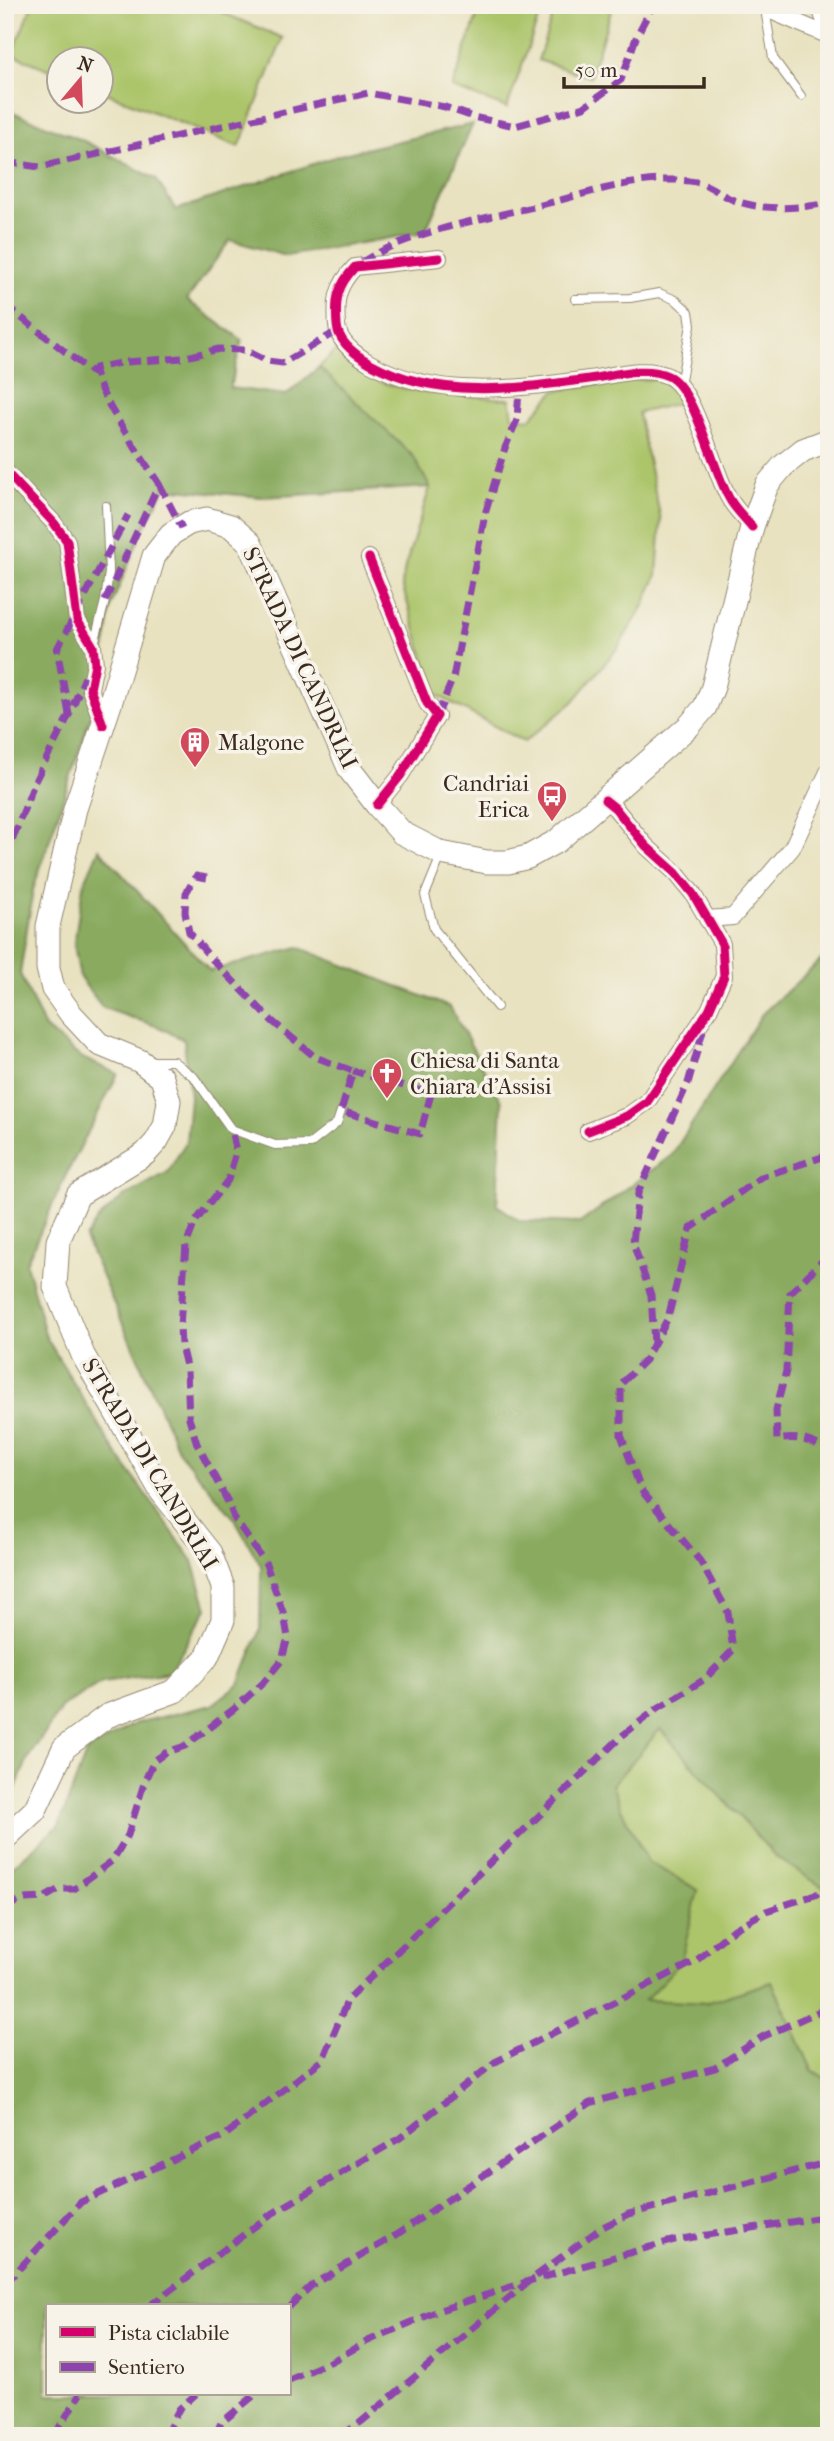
<svg xmlns="http://www.w3.org/2000/svg" width="834" height="2441" font-family="'IM FELL French Canon',serif">
	<style>
		.green { fill: #acc56b; stroke: #747844; stroke-width: 2 }
		.forest { fill: #89aa5f; stroke: #626a3e; stroke-width: 2; fill-rule: evenodd }
		.lines { fill: none; stroke-linecap: round; stroke-linejoin: round }
		.lane-casing { stroke: #92866f; stroke-width: 10 }
		.street-casing { stroke: #92866f; stroke-width: 18 }
		.secondary-casing { stroke: #92866f; stroke-width: 25 }
		.lane { stroke: #fff; stroke-width: 8 }
		.street { stroke: #fff; stroke-width: 16 }
		.secondary { stroke: #fff; stroke-width: 23 }
		.quiet { stroke: #8e44ad; stroke-width: 7; stroke-dasharray: 14 7; stroke-linecap: butt }
		.cycleway-casing { stroke: #f7f3e8; stroke-width: 13 }
		.cycleway { stroke: #d6006c; stroke-width: 9 }
		.labels { text-anchor: middle; dominant-baseline: central; stroke-width: 7; stroke-linejoin: round; paint-order: stroke }
		.street-label { font-size: 23px; fill: #3b2a1e; stroke: #f7f3e8 }
		.poi-label { font-size: 23px; fill: #3b2a1e; stroke: #f7f3e8; text-anchor: start }
	</style>
	<rect width="100%" height="100%" fill="#f7f3e8"/>
	<filter id="ink" filterUnits="userSpaceOnUse"><feTurbulence type="fractalNoise" baseFrequency=".0143" numOctaves="2"/><feDisplacementMap in="SourceGraphic" scale="14" xChannelSelector="R" yChannelSelector="G"/><feConvolveMatrix kernelMatrix="1 2 1 2 8 2 1 2 1" color-interpolation-filters="sRGB"/></filter>
	<filter id="wash" filterUnits="userSpaceOnUse"><feTurbulence type="fractalNoise" baseFrequency=".00686" numOctaves="4" result="noise"/><feDisplacementMap in="SourceGraphic" scale="28" xChannelSelector="R" yChannelSelector="G"/><feGaussianBlur stdDeviation="1.57" result="paint"/><feColorMatrix in="noise" values="0 0 0 0 0 0 0 0 0 0 0 0 0 0 0 0 0 1.4 0 .05"/><feComposite in="paint" operator="in"/></filter>
	<g filter="url(#wash)">
		<rect width="100%" height="100%" fill="#e8e2c0"/>
		<g class="green">
			<path d="M32,5H204L283,38L239,147L102,91V60H60L59,74L12,54Z"/>
			<path d="M481,5H534L542,8L507,108L452,88Z"/>
			<path d="M556,5H613L590,77L538,60Z"/>
			<path d="M338,349C350,361 365,376 381,382C417,395 471,396 510,399L513,417L530,419L555,391L630,379L659,380L675,387L683,402L638,413L661,520L657,575L643,607L617,649L573,702L524,742L435,694L402,585L405,567L430,487L412,456L319,367Z"/>
			<path d="M660,1729L776,1857L829,1891V2081L812,2070L772,1982L706,2003L644,2000L698,1890L648,1862L621,1809L612,1785Z"/>
		</g>
		<g class="forest">
			<path d="M5,109L84,141L156,179L176,210L343,154L473,124L425,232L286,256L230,240L187,300L242,340L230,388L286,395L319,367L413,456L430,487L262,497L165,488L142,531L111,606L99,691L33,890L20,974L45,1028L80,1057L118,1074L66,1175L26,1263L46,1337L112,1447L193,1561L207,1608L170,1672L102,1682L62,1707L28,1758L8,1807L5,1809Z"/>
			<path d="M99,849L210,971L298,947L450,1007L502,1102L497,1205L520,1221L580,1223L672,1155L762,1014L829,953V1891L776,1857L660,1729L612,1785L621,1809L648,1862L698,1890L681,1962L645,2000L706,2003L772,1982L812,2070L829,2081V2436H5V1873L59,1825L87,1751L136,1723L212,1705L239,1684L260,1629L261,1566L234,1518L179,1452L85,1238L98,1219L123,1197L168,1172L186,1142L190,1097L184,1040L159,1027L103,1008L80,978L74,944L83,886ZM47,2306H289V2394H47Z"/>
		</g>
	</g>
	<g filter="url(#ink)">
		<g class="lines">
			<g class="lane-casing">
				<g id="lane">
					<path d="M765,9L773,58L801,96"/>
					<path d="M575,299L630,298L659,293L676,300L689,312L691,325L680,385"/>
					<path d="M94,644L105,601L109,572L106,506"/>
					<path d="M441,856L425,895L434,929L497,1007"/>
					<path d="M150,1061H173L194,1077L231,1129L275,1145L310,1144L337,1123L341,1111"/>
				</g>
			</g>
			<g class="street-casing">
				<g id="street">
					<path d="M764,5L771,11L829,36"/>
					<path d="M439,258L355,267C337,286 335,299 337,325C338,342 356,355 370,363C436,400 516,389 589,379C612,376 645,365 668,376C695,388 713,471 729,498C734,508 745,518 752,527"/>
					<path d="M5,471L54,523L67,541L77,620L93,646L95,664L90,689L103,725"/>
					<path d="M369,558L427,703L437,716L401,775L377,805"/>
					<path d="M707,919L733,917L792,848L829,770"/>
					<path d="M588,1131L627,1116L647,1102L709,1010L724,976L722,944L693,894L676,873L646,846L615,808L605,800"/>
				</g>
			</g>
			<g class="secondary-casing">
				<g id="secondary">
					<path d="M823,5L829,23"/>
					<path d="M5,1838L35,1810L64,1748L107,1716L175,1691L207,1657L223,1620V1587L210,1553L161,1491L83,1355L55,1287L58,1241L78,1195L145,1154L156,1142L165,1126L169,1101L162,1078L140,1061L99,1044L71,1014L53,989L48,968V926L75,809L110,704L154,556L171,534L189,523L207,519L231,526L250,543L350,770L377,805L402,833L441,853L487,862H508L528,857L557,841L689,726L705,707L713,687L752,527L767,485L783,466L803,450L829,440"/>
				</g>
			</g>
			<use href="#lane" class="lane"/>
			<use href="#street" class="street"/>
			<use href="#secondary" class="secondary"/>
			<g class="quiet">
				<path d="M5,162L40,167L368,93L445,107L473,117L515,126L584,107L621,80L637,35L653,5"/>
				<path d="M361,263C404,233 482,219 533,207C585,195 641,173 696,182C710,184 724,198 739,202C767,211 800,208 829,203"/>
				<path d="M5,305L94,374"/>
				<path d="M159,484L182,528"/>
				<path d="M105,601L159,484C146,463 93,389 95,368L125,362L182,358L219,349L245,350L267,361L283,363L337,331"/>
				<path d="M69,714L57,649L128,515"/>
				<path d="M437,716L453,678L485,514L505,448L517,420L519,389"/>
				<path d="M5,859L35,781L69,715L85,677"/>
				<path d="M207,878L196,876L186,893L185,912L189,932L210,957L272,1021L315,1057L353,1071L341,1111L420,1134L431,1094L353,1071"/>
				<path d="M829,1254L790,1293L786,1371L776,1410L777,1440C797,1436 814,1440 829,1453"/>
				<path d="M654,1343L651,1295L633,1243L638,1193L688,1083L704,1027"/>
				<path d="M5,1906L25,1899L44,1898L59,1889H74L112,1861L128,1835L145,1780L154,1761L165,1753L185,1746L234,1709L263,1683L282,1660L288,1637L284,1615L266,1564L234,1518L228,1502L197,1444L189,1418L187,1370L181,1346L180,1326L186,1245L195,1222L228,1180L236,1152L231,1129"/>
				<path d="M5,2284L81,2202L224,2136L323,2059L348,1999L623,1735L658,1708L705,1679L733,1650L728,1612L700,1561L641,1490L621,1435V1384L645,1360L668,1318L690,1229L761,1177L829,1155"/>
				<path d="M149,2306L270,2215L400,2138L495,2062L696,1961L731,1931L766,1911L815,1895L829,1886"/>
				<path d="M289,2307L312,2285L396,2235L590,2103L715,2068L762,2037L829,2007"/>
				<path d="M289,2380L332,2361L368,2341L440,2310L529,2281L675,2240L829,2216"/>
				<path d="M54,2436L80,2394"/>
				<path d="M165,2436L179,2409L196,2394"/>
				<path d="M215,2436L221,2423L256,2394"/>
				<path d="M341,2436L361,2422L529,2281L601,2228L629,2214L829,2162"/>
			</g>
			<g class="cycleway-casing">
				<g id="cycleway">
					<path d="M439,258L355,267C337,286 335,299 337,325C338,342 356,355 370,363C436,400 516,389 589,379C612,376 645,365 668,376C695,388 713,471 729,498C734,508 745,518 752,527"/>
					<path d="M5,471L54,523L67,541L77,620L93,646L95,664L90,689L103,725"/>
					<path d="M369,558L427,703L437,716L401,775L377,805"/>
					<path d="M588,1131L627,1116L647,1102L709,1010L724,976L722,944L693,894L676,873L646,846L615,808L605,800"/>
				</g>
			</g>
			<use href="#cycleway" class="cycleway"/>
		</g>
	</g>
	<defs>
		<g id="building-pin" transform="scale(1.575)"><path d="M0 17L-7.5 6A9.5 9.5 0 1 1 7.5 6Z" fill="#d1495b" stroke="#f7f3e8"/><path d="M-4-6H4V6H1V3H-1V6H-4ZM-2.5-4.3h1.7v1.8h-1.7ZM.8-4.3h1.7v1.8H.8ZM-2.5-1h1.7V.8h-1.7ZM.8-1h1.7V.8H.8Z" fill="#fff"/></g>
		<g id="bus-pin" transform="scale(1.575)"><path d="M0 17L-7.5 6A9.5 9.5 0 1 1 7.5 6Z" fill="#d1495b" stroke="#f7f3e8"/><path d="M-5-6H5V4H4V6H2V4H-2V6H-4V4H-5ZM-3.5-4V0h7V-4ZM-3.5 1.2v1.5H-2V1.2ZM2 1.2v1.5H3.5V1.2Z" fill="#fff"/></g>
		<g id="church-pin" transform="scale(1.575)"><path d="M0 17L-7.5 6A9.5 9.5 0 1 1 7.5 6Z" fill="#d1495b" stroke="#f7f3e8"/><path d="M-1.2-6h2.4v3.5h3.3v2.4h-3.3V6h-2.4V-.1h-3.3v-2.4h3.3Z" fill="#fff"/></g>
	</defs>
	<g fill-rule="evenodd">
		<use href="#building-pin" x="195" y="742"/>
		<use href="#bus-pin" x="552" y="796"/>
		<use href="#church-pin" x="387" y="1073"/>
	</g>
	<g class="labels">
		<g class="street-label">
			<text transform="translate(300 658) rotate(65)">STRADA DI CANDRIAI</text>
			<text transform="translate(150 1464) rotate(59)">STRADA DI CANDRIAI</text>
		</g>
		<g class="poi-label">
			<text x="218" y="742">Malgone</text>
			<text x="529" y="783" text-anchor="end">Candriai<tspan x="529" dy="26">Erica</tspan></text>
			<text x="410" y="1060">Chiesa di Santa<tspan x="410" dy="26">Chiara d'Assisi</tspan></text>
		</g>
	</g>
	<rect width="834" height="2441" fill="none" stroke="#f7f3e8" stroke-width="28"/>
	<rect x="46" y="2304" width="245" height="91" fill="#f7f3e8" stroke="#aca397" stroke-width="2"/>
	<rect x="60" y="2327" width="35" height="10" fill="#d6006c" stroke="#aca397" stroke-width="2"/>
	<text x="108" y="2340" font-size="21" fill="#3b2a1e">Pista ciclabile</text>
	<rect x="60" y="2362" width="35" height="10" fill="#8e44ad" stroke="#aca397" stroke-width="2"/>
	<text x="108" y="2374" font-size="21" fill="#3b2a1e">Sentiero</text>
	<g transform="translate(80 80) rotate(19)"><circle r="33" fill="#f7f3e8" stroke="#aca397" stroke-width="2"/>
	<path d="M0-5L12 26L0 18L-12 26Z" fill="#d1495b"/>
	<text y="-10" font-size="19" font-weight="bold" text-anchor="middle" fill="#3b2a1e">N</text>
	</g>
	<path d="M564 77v10h140v-10" fill="none" stroke="#3b2a1e" stroke-width="3.5"/>
	<text x="575" y="77" font-size="21" fill="#3b2a1e" stroke="#f7f3e8" stroke-width="5" paint-order="stroke">50 m</text>
</svg>
